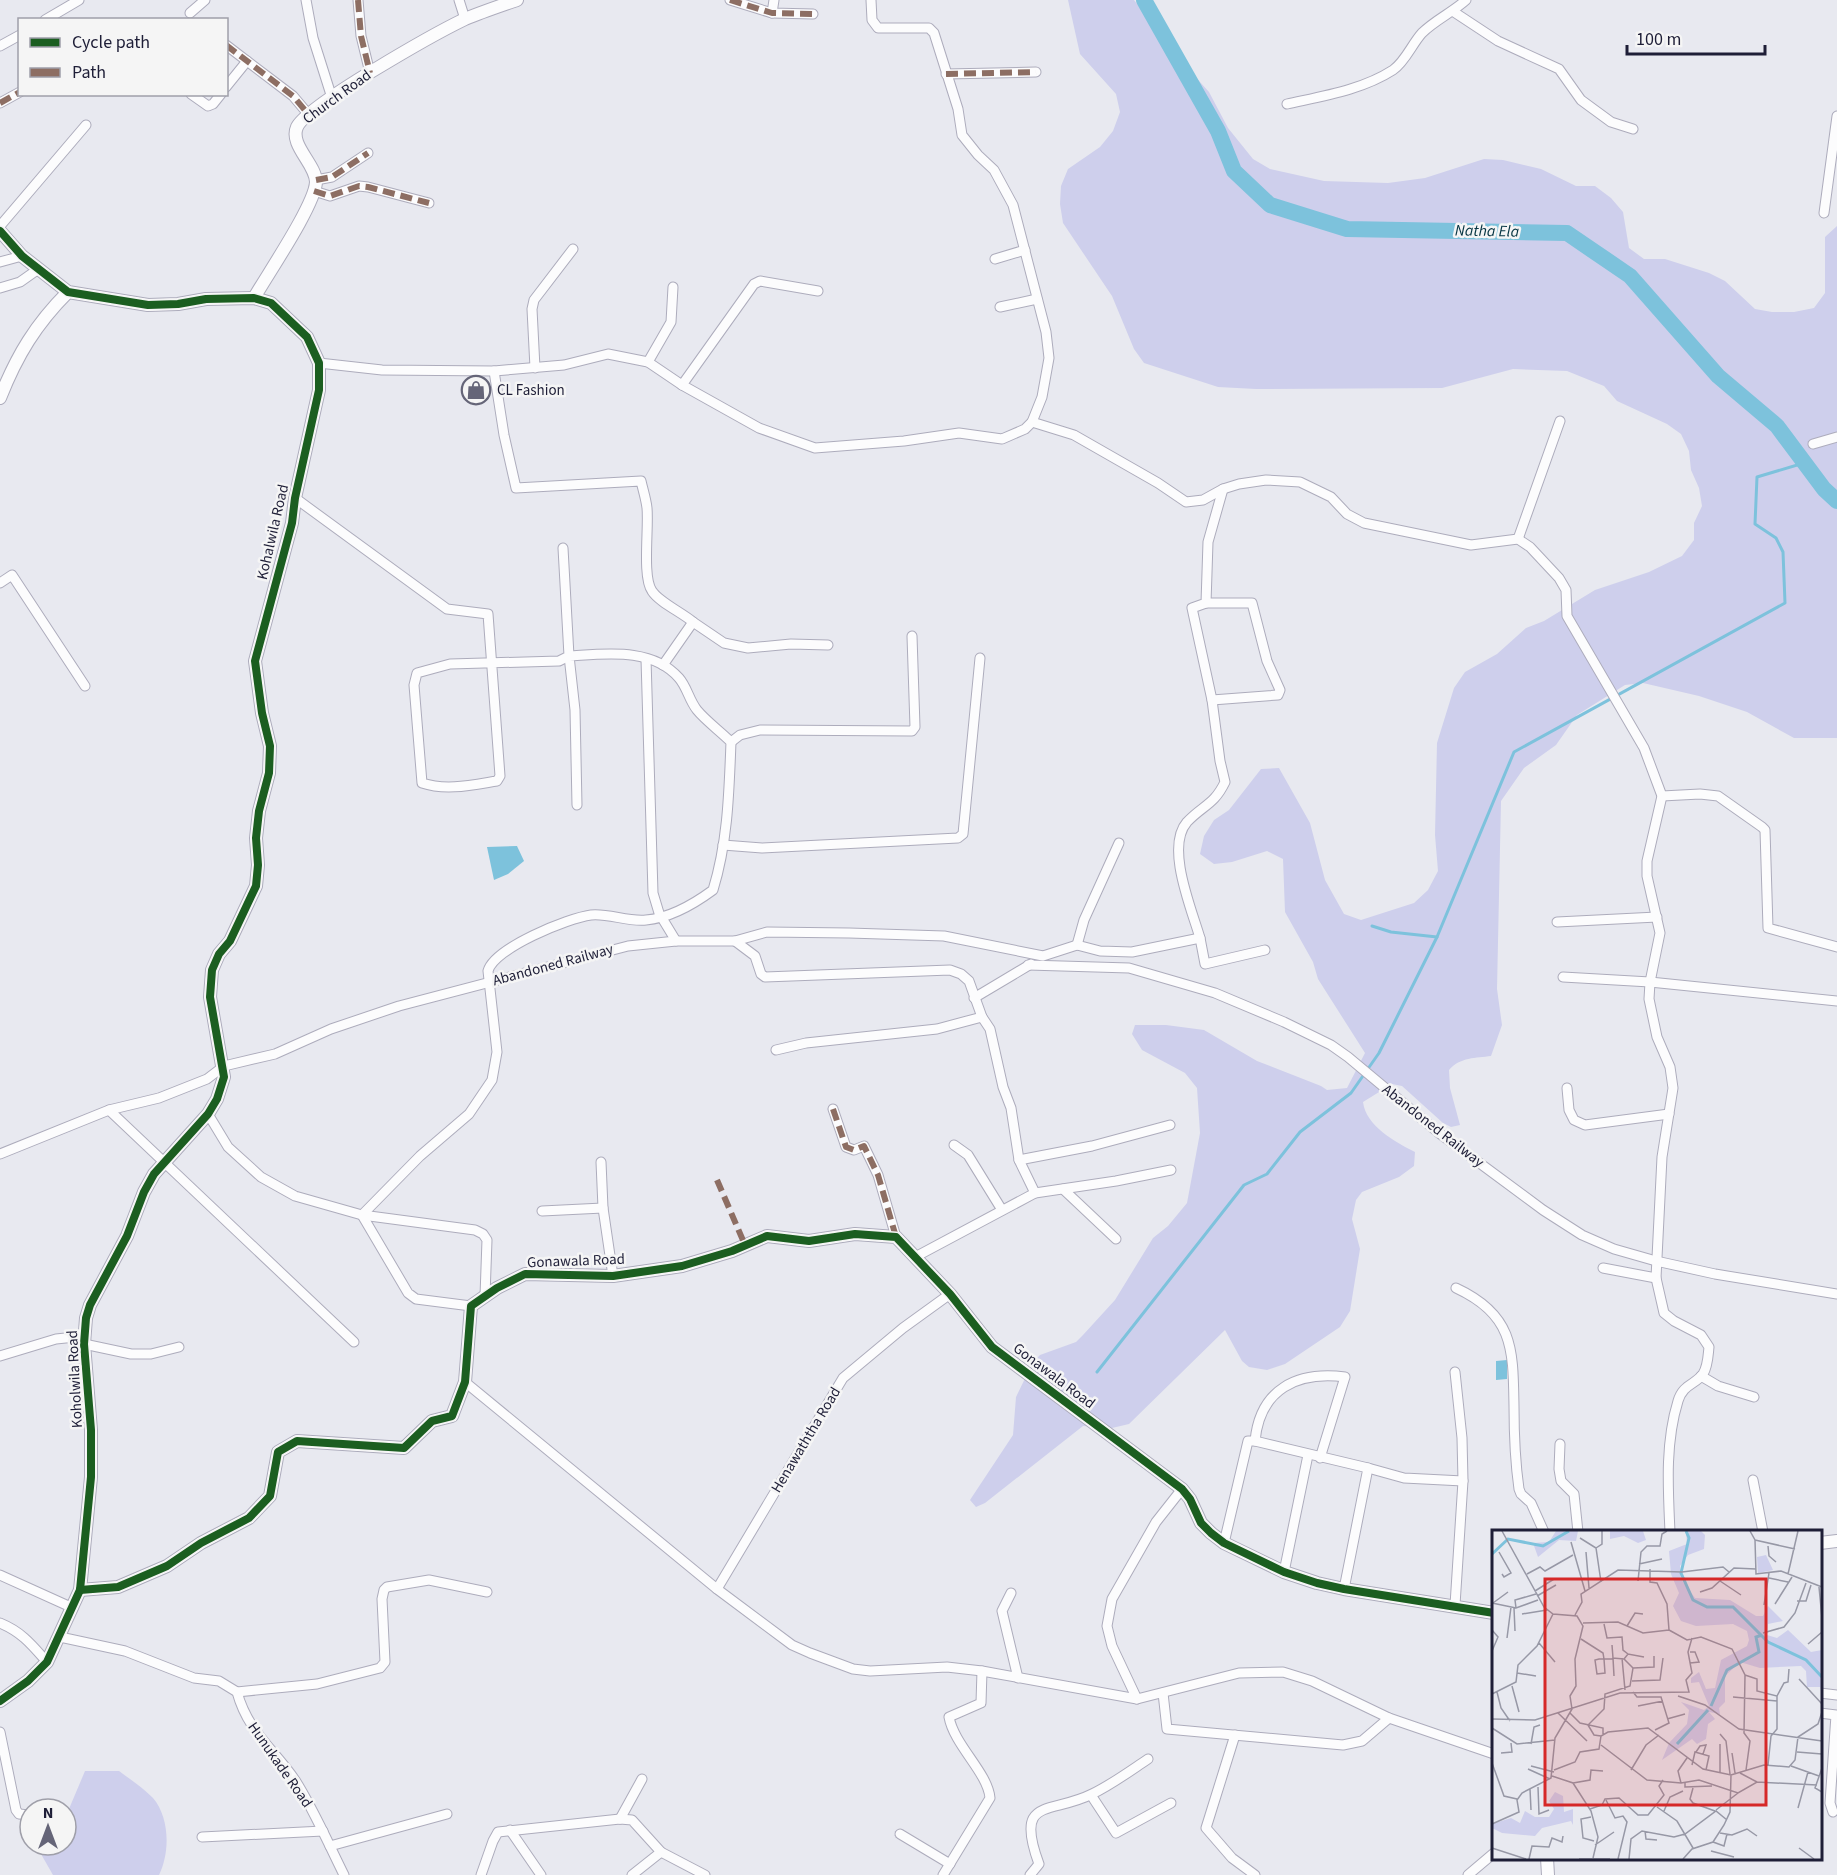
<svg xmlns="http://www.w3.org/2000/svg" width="1837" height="1875" font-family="'Source Sans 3',sans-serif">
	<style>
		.green { fill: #cecfec }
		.water { fill: #7dc2dc }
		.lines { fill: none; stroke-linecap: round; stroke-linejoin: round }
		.stream { stroke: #7dc2dc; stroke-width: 3 }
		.river { stroke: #7dc2dc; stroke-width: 16 }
		.minor-casing { stroke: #adacbc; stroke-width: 11 }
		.tertiary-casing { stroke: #adacbc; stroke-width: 14 }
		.minor { stroke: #fcfcfd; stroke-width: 9 }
		.tertiary { stroke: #fcfcfd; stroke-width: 12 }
		.quiet { stroke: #8d6e63; stroke-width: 6; stroke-dasharray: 12 6; stroke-linecap: butt }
		.cycleway-casing { stroke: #f5f5f5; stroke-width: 11 }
		.cycleway { stroke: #1b5e20; stroke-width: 8 }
		.labels { text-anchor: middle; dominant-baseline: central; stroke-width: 5; stroke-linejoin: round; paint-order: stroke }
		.street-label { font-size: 15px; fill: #1e1e37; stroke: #f5f5f5 }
		.poi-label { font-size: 15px; fill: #1e1e37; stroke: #f5f5f5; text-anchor: start }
		.water-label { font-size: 16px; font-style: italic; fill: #053442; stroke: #f5f5f5 }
		.inset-river { fill: none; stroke: #7dc2dc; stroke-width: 3 }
		.inset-road { fill: none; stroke: #9798a6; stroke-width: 1.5 }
		.view { fill: #d62828; fill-opacity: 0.15; stroke: #d62828; stroke-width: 3 }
		.inset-edge { fill: none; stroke: #1e1e37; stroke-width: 3 }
	</style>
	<rect width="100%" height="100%" fill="#e8e9f0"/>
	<g class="green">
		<path d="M1068,0H1134L1147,17L1157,34L1209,92L1228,128L1253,159L1270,169L1324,181L1388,183L1425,178L1484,159L1503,160L1541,169L1576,186H1595L1611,198L1623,212L1629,248L1644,259H1665L1709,273L1725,281L1755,309L1772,312H1794L1814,308L1825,293V237L1837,226V738H1794L1747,712L1699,696L1643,683L1625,685L1577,715L1556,745L1524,768L1501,801L1497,989L1502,1025L1491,1056C1476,1058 1460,1057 1449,1070L1450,1088L1460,1125L1451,1127L1443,1123L1402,1086L1392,1084L1363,1102C1366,1126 1395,1142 1415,1152L1414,1166L1399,1177L1362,1192L1356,1200L1352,1219L1360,1249L1350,1311L1340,1327L1285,1364L1267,1370L1249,1367L1242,1361L1225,1330L1129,1424L1112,1428L1083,1426L985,1503L976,1507L970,1500L1013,1435L1016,1397L1033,1362L1040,1355L1076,1342L1083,1335L1115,1300L1153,1238L1168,1226L1187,1203L1200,1133L1197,1088L1185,1073L1142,1050L1132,1034L1135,1025H1166L1204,1030L1257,1061L1321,1086L1327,1090L1347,1088L1365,1053L1318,979L1313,962L1285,912L1283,859L1267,851L1232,862L1214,864L1200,854L1204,836L1214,820L1229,810L1261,769L1279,768L1310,823L1325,880L1344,914L1361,920L1414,903L1428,890L1438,871L1435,835L1437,743L1454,688L1465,672L1497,654L1526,628L1544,621L1595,590L1649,572L1682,556L1694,540V523L1702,506L1699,488L1691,470L1689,451L1681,434L1667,424L1617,401L1604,386L1567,371L1513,369L1442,388L1256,389L1218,387L1144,363L1134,349L1112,296L1063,223L1060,204L1061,186L1068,169L1100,147L1113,131L1120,112L1116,94L1080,54Z"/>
		<path d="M85,1771H119C130,1779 143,1788 153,1798C170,1818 170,1853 159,1875H53L37,1847L41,1845H66V1816Z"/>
	</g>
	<g class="water">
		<path d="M517,846L524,861L508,874L494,880L487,847Z"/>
		<path d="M1507,1360V1379L1496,1380V1361Z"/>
	</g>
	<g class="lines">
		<g class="stream">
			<path d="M1372,926L1391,932L1437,937"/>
			<path d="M1097,1372L1244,1185L1267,1174L1300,1132L1351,1093L1379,1053L1437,937L1514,752L1785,603L1783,552L1776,538L1755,524L1757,477L1804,463"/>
		</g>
		<path class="river" d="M1144,0L1218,131L1234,171L1270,205L1347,229L1567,233L1630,276L1718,376L1777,426L1824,489L1837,501"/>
		<g class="minor-casing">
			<g id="minor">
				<path d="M306,0L313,38L332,98"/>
				<path d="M358,0L361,36L370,73"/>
				<path d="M459,0L465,19"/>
				<path d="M730,0L772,13L813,14"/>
				<path d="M1454,12L1498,41L1559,69L1581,100L1611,122L1633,129"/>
				<path d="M190,13L205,0"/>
				<path d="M772,13L774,0"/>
				<path d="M45,20L79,0"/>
				<path d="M226,45L293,96L309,115"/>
				<path d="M0,46L20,35"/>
				<path d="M946,74L1036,72"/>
				<path d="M226,87L247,61"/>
				<path d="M191,94L208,106L213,104L221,94"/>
				<path d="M0,103L20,92"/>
				<path d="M1287,104C1323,96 1362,90 1393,70C1405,62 1412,44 1422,33C1435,20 1453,12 1466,0"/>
				<path d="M316,180L332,177L368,153"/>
				<path d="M314,191L330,196L359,186L368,187L429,203"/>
				<path d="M1824,213L1837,116"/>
				<path d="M0,226L86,125"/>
				<path d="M995,259L1025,250"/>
				<path d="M0,262L22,256"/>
				<path d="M0,288L20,282L37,270"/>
				<path d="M1000,307L1037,299"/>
				<path d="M648,362L671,322L673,287"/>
				<path d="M319,363L382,370L494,371L564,365L608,354L648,362L682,385L759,428L815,448L904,441L959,433L1002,439L1025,429L1032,422L1042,397L1049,358L1046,332L1013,205L994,170L978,155L962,135L958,109L934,33L929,28H878L872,20L871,0"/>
				<path d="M535,368L532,309L534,300L573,249"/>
				<path d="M494,371L504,435L516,488L641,481C643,490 646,499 647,508C649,528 642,577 652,591C659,602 681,612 693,622"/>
				<path d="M682,385L754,284L760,281L818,291"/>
				<path d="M1032,422L1074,435L1158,483L1186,502L1203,500L1223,489L1239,484L1266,480L1300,482L1331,497L1347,514L1364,523L1471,545L1518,539L1530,547L1559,578L1566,590L1567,616L1644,748L1662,796L1647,861V876L1660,933L1650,982L1649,999L1657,1037L1670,1067L1673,1088L1662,1157L1656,1278L1664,1313L1674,1321L1701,1335L1709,1347C1708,1356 1708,1366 1703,1374C1695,1385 1683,1384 1678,1401C1665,1443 1668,1488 1670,1532"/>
				<path d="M1813,444L1837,437"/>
				<path d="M295,498L447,609L488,614L500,776L497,781C472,785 446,791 422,783L414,685L417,673L450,664L559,661L569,656L563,548"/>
				<path d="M1518,539L1560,421"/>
				<path d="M0,583L12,575L85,686"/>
				<path d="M1206,603H1252L1267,661L1280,690L1278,695L1212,700"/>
				<path d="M646,659L653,893L659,913L676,941"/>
				<path d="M663,665L693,622L724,643L748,648L791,644L828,645"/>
				<path d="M731,742L740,735L760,730L912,731L915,727L912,636"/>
				<path d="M1662,796L1700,794L1718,796L1762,827L1765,830L1768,928L1837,947"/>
				<path d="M723,845L762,848L958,838L963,834L980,658"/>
				<path d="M1557,922L1657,917"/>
				<path d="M1200,938L1205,964L1265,950"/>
				<path d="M735,941L755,956L761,974L765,977L950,970L961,974L969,981L982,1017L990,1029L1003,1087L1011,1108L1019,1160L1035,1193L917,1256"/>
				<path d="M1077,945L1084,920L1119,843"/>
				<path d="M1028,965L1129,968L1215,993L1284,1022L1331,1045L1348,1057L1439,1133L1543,1210L1582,1235L1614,1249L1656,1261L1715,1274L1837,1294"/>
				<path d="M1563,977L1650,982L1837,1001"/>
				<path d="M974,998L1031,964"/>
				<path d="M776,1050L806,1043L937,1029L982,1017"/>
				<path d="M1567,1088L1569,1110L1574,1120L1585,1125L1669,1114"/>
				<path d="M833,1109L846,1147L854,1150L864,1146L878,1175L896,1237"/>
				<path d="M109,1110L354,1342"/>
				<path d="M208,1114L228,1147L261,1177L295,1196L362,1215L475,1230L483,1234L487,1240L485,1296"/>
				<path d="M954,1145L968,1155L1002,1210"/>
				<path d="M0,1154L109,1110L159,1098L207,1079L224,1066L275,1054L331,1029L399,1006L628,946L676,941H735L767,932L849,933L944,936L1043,956L1077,945L1100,951L1132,952L1200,938C1192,910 1165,847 1187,822C1203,805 1214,805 1225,782L1220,761L1212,700L1192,608L1206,603L1208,542L1223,489"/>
				<path d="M1019,1160L1092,1146L1170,1125"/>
				<path d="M601,1162L603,1208"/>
				<path d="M1063,1189L1116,1239"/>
				<path d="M1035,1193L1116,1181L1171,1170"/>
				<path d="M542,1211L603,1208L613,1276"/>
				<path d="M1603,1268L1656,1278"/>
				<path d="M1456,1288C1514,1315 1513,1349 1514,1406C1514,1434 1515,1461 1519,1489L1521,1494L1531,1503L1544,1532"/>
				<path d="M471,1306L416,1299L408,1293L362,1215L420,1156L469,1114L492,1080L497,1052L488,971C494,948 568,918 591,915C608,913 628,922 646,920C670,918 694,904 713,890C728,841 729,792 731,742C720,731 706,721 697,710C689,700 687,687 679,678C652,647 605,654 569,656L575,710L577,805"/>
				<path d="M84,1344L131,1354H151L179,1347"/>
				<path d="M0,1356L56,1339L85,1336"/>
				<path d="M1455,1372L1462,1438L1463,1481L1455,1605"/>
				<path d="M1701,1376L1718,1386L1754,1397"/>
				<path d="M465,1382L717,1589L792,1645L810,1653L853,1669L870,1671L947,1667L982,1671L1137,1699L1239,1673L1283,1672L1312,1681L1389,1718L1494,1754"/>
				<path d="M1255,1441C1260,1389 1297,1371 1345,1377L1320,1458"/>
				<path d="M1560,1444L1559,1469L1561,1481L1574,1494L1578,1532"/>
				<path d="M1368,1468L1404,1478L1463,1481"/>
				<path d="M1753,1480L1763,1532"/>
				<path d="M1224,1543L1248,1441H1255L1368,1468L1344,1589"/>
				<path d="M1284,1572L1308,1455"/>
				<path d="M0,1575L73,1608"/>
				<path d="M717,1589L843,1378L903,1328L950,1294"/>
				<path d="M1011,1593L1002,1611L1018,1678"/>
				<path d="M0,1623C22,1632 32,1645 47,1662"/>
				<path d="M60,1637L125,1651L194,1678L219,1681L237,1692C248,1732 273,1748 295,1780C314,1810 328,1843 344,1875"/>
				<path d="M237,1692L317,1684L380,1668L385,1662L382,1599L384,1590L387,1587L429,1580L487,1592"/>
				<path d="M1163,1693L1167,1729L1343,1745L1362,1741L1389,1718"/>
				<path d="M1820,1693L1837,1695"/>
				<path d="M1137,1699L1112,1646L1107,1626L1112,1599L1156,1522L1182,1489"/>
				<path d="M1820,1713L1836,1715L1830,1803L1833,1812"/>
				<path d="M0,1732L16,1810L19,1814L30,1815"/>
				<path d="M1235,1735L1206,1828L1232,1858L1255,1875"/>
				<path d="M1091,1795L1116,1833L1171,1803"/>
				<path d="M620,1819L642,1779"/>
				<path d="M510,1830L541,1875"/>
				<path d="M900,1834L950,1864"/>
				<path d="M202,1837L323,1831"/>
				<path d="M330,1846L447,1814"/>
				<path d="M481,1875L493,1841L498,1832L620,1819L632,1820L661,1852L705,1875"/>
				<path d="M632,1875L661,1852"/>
				<path d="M943,1875L990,1798C988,1773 954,1745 949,1717L981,1703L982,1671"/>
				<path d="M1030,1875L1039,1864C1014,1796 1050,1815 1092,1794C1111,1785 1130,1771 1148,1759"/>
				<path d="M1468,1875L1494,1853"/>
			</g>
		</g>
		<g class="tertiary-casing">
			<g id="tertiary">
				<path d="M0,231L22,256L68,292L148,305L178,304L206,299L254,298L271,303L307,337L319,363V390L295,498L292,523L255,661L262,713L270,746L269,773L259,811L256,838L258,865L256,886L230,941L219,954L212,970L210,997L224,1077L217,1099L208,1114L154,1174L144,1192L127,1236L90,1305L86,1318L84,1344L91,1430V1477L80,1590L47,1662L28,1681L0,1701"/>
				<path d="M254,298C267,275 315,205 316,182C316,164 289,145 297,127C307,105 438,32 465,19C482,12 500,6 517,0"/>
				<path d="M0,398C17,355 36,324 68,292"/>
				<path d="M1820,1543L1837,1541"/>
				<path d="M80,1590L118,1587L167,1566L201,1543L249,1518L270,1496L278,1452L297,1441L404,1448L432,1421L452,1416L465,1382L471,1306L497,1288L525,1274L613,1276L682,1266L732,1251L767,1236L809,1241L855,1234L896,1237L950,1294L992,1347L1182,1489L1190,1499L1201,1523L1211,1533L1224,1543L1284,1572L1317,1583L1344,1589L1494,1613"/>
				<path d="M1547,1858L1548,1875"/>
			</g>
		</g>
		<use href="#minor" class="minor"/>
		<use href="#tertiary" class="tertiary"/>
		<g class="quiet">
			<path d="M358,0L361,36L370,73"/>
			<path d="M730,0L772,13L813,14"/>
			<path d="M226,45L293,96L309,115"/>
			<path d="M946,74L1036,72"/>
			<path d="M0,103L20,92"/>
			<path d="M316,180L332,177L368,153"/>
			<path d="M314,191L330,196L359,186L368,187L429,203"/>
			<path d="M833,1109L846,1147L854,1150L864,1146L878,1175L896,1237"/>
			<path d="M717,1180L745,1245"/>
		</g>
		<g class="cycleway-casing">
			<g id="cycleway">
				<path d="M0,231L22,256L68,292L148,305L178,304L206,299L254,298L271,303L307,337L319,363V390L295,498L292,523L255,661L262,713L270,746L269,773L259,811L256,838L258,865L256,886L230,941L219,954L212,970L210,997L224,1077L217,1099L208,1114L154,1174L144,1192L127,1236L90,1305L86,1318L84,1344L91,1430V1477L80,1590L47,1662L28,1681L0,1701"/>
				<path d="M80,1590L118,1587L167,1566L201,1543L249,1518L270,1496L278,1452L297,1441L404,1448L432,1421L452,1416L465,1382L471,1306L497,1288L525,1274L613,1276L682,1266L732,1251L767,1236L809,1241L855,1234L896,1237L950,1294L992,1347L1182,1489L1190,1499L1201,1523L1211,1533L1224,1543L1284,1572L1317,1583L1344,1589L1494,1613"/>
			</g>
		</g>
		<use href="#cycleway" class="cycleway"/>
	</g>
	<defs>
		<g id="shop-ring" transform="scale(1.5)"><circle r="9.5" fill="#f5f5f5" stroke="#656578" stroke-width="1.5"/><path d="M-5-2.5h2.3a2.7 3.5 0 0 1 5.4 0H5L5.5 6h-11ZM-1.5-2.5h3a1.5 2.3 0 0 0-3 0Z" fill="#656578"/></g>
	</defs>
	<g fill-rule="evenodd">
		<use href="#shop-ring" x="476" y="390"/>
	</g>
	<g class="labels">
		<g class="street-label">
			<text transform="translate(337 97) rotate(-36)">Church Road</text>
			<text transform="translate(273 532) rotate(-77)">Kohalwila Road</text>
			<text transform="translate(553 965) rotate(-15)">Abandoned Railway</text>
			<text transform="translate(1433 1126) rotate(38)">Abandoned Railway</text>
			<text transform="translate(576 1261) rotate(-2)">Gonawala Road</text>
			<text transform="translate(1054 1376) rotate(37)">Gonawala Road</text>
			<text transform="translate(75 1379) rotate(-93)">Koholwila Road</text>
			<text transform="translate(806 1440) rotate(-59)">Henawaththa Road</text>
			<text transform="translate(280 1765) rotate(55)">Hunukade Road</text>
		</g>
		<g class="poi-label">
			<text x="497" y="390">CL Fashion</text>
		</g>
		<g class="water-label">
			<text transform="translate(1487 231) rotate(1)">Natha Ela</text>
		</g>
	</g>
	<g transform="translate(1492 1530)">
		<rect width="330" height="330" fill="#e8e9f0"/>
		<path d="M64,1H86L84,11L67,10L46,27L41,13L57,12ZM118,1H151L154,10L146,13L132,6L118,9ZM194,1H209L213,5L212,19L196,25L188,36L189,49L203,68L238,70L264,86H271L276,76L291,91L276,94L275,105L285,108L296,100L319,122L330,120V165L328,157H315L314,141L309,136L268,138L248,132L233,146V172L227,178L228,184L217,182L223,189L216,194L214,209L205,214L200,209L170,230L177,213L195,194L197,180L189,172L212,180L217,176L207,152L199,153V148L207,142L214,159L223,158L229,130L255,116L257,110L255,101L241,94L204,96L189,91L181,76L187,63L179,44L177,21L195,14ZM274,25L281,40L266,43L265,27ZM63,262L71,266L72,282L81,279V295L79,291L50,298L43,306L10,303L0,298V294L19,288L28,293L33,281L43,287H57L62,279L57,271Z" fill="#cecfec"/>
		<path class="inset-river" d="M194,1L197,8L189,43L201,70L215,77H241L276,112L314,130L330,147M0,24L16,9L51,16L77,1M219,176L235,140L267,122L264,107L270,105M185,214L216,180"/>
		<path class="inset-road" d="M258,1L263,10L264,44L289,41L330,57M88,8L104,18L109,52M263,10L303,19M79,12L93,61M276,16L277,26L284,32M104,18L110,14V1M7,22L19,43L12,47L10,44M94,22L97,58M147,34L170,29M158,39V52L165,53L175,74L177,100M35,44L48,37L53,41L81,25M296,44L306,1M277,48L296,52M146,51L149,22L155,16H168L170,4L175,1M228,51L249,65M327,57L330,88M43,61L62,49M208,62L220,58L242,38L264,39M45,66L64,55M305,71H314L319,55M0,73L24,78L46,70M1,73L16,62M283,74L300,47M272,75L277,43M22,78L23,101M24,78L23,70L44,64M30,84L55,80M83,85L90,72L89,64L126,40L190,42L231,37L237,42M91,93L126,92L151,103L177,100M112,94L115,108L130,107L131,120L136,124M135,96L143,83L151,84M0,100L6,107L0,121M177,100L195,110L209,107L240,119L253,145L252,203L258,211L254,240M271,103L292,97L303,83L314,53M15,108L19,77M89,109L111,123L112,129L113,143L105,144L103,130L107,129H120L121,128L120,115M47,113L63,132M316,114L330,102M198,122H203L207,132L198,133M130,128L133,160M132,129L136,124L152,127M141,138L162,137V126M25,143L44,146M253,145L265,149V161L285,166V199L279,206L276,235M307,149L330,174M140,151L168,150L171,128M20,156L27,182M5,162L9,178L18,191M141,162L145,167H169L177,193L163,200M0,164L24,152L26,135L45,116L61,84M186,166L213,175L247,199L330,211M285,166L292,153L296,152L297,139M241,167L285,171M146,176L171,171M66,183L95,211M78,183L88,193L111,198V204M0,189L43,190L128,163L197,162L194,150L200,143L196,122L200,108M175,189L193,184M0,198L25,214L63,210M228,204L234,211L238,244M109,206L102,205L96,195L112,179L113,164L138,156L141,138L132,129L121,128L122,146M39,214L42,197L48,195M228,214V242M109,215L155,250L189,253L207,250L246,263L265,252L325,255M204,222L208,216L214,215L211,224M305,222L330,224M9,223L20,222L19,213M240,223L243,243M0,233L12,266L25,269M200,235L203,222L217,226L214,240M39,236L62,242M299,236L327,246M330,238L323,258L330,262M36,239L58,249M62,240L83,232L88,222L107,219L109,206L116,202L156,198L211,239L239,245L272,235L297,237L303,230L306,207L326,194L330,182M139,240L154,215L167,205M248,243L265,252M60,246L81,253L99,281L106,307L101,328M81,253L98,250L99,240L111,241M189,253L186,241L195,228M193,253V257L220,256M46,257L47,284L57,280M201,258L198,269L201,273L223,281M38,259L39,280M114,270L123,288L131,286L135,292L126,329M165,277L185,291L201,318M306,278L316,242M98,279L110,275L113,269L127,268L146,285H156L172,265L167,256L171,250M224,280L246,263M172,281L178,267L191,261M99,287L89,289L91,308L102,311M0,294L27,282L25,270L30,263L59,248L63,208L80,179L78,166L84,156L83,129L91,96L85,86L61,84L52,77L10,1M153,301L154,309L165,310M228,303L240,305L255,299L265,306M221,312L232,316L235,304M103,315L122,302M0,318L34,329M307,318L322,329M219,321L242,327M37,329L40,316L57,317L60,308L70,312L71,306M87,329H118M137,329L139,309L150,301L182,307L193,304L224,281L235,290M191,329L200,319L221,312L232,295L238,282L239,245"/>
		<path class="view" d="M53,49H274V275H53Z"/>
		<rect width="330" height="330" class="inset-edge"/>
	</g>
	<rect x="18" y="18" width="210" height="78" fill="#f5f5f5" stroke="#9f9fa9" stroke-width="1.5"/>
	<rect x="30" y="38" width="30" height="9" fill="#1b5e20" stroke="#9f9fa9" stroke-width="1.5"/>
	<text x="72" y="48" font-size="18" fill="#1e1e37">Cycle path</text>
	<rect x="30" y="68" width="30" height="9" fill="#8d6e63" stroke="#9f9fa9" stroke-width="1.5"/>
	<text x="72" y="78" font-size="18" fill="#1e1e37">Path</text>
	<g transform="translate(48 1827)"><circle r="28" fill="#f5f5f5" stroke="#9f9fa9" stroke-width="1.5"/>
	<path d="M0-4.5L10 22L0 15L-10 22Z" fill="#656578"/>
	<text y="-9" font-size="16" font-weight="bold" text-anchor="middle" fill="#1e1e37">N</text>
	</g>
	<path d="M1627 45v9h138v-9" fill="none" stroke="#1e1e37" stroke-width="3"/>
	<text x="1636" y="45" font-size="18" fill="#1e1e37" stroke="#f5f5f5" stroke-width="4.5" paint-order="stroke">100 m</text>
</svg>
